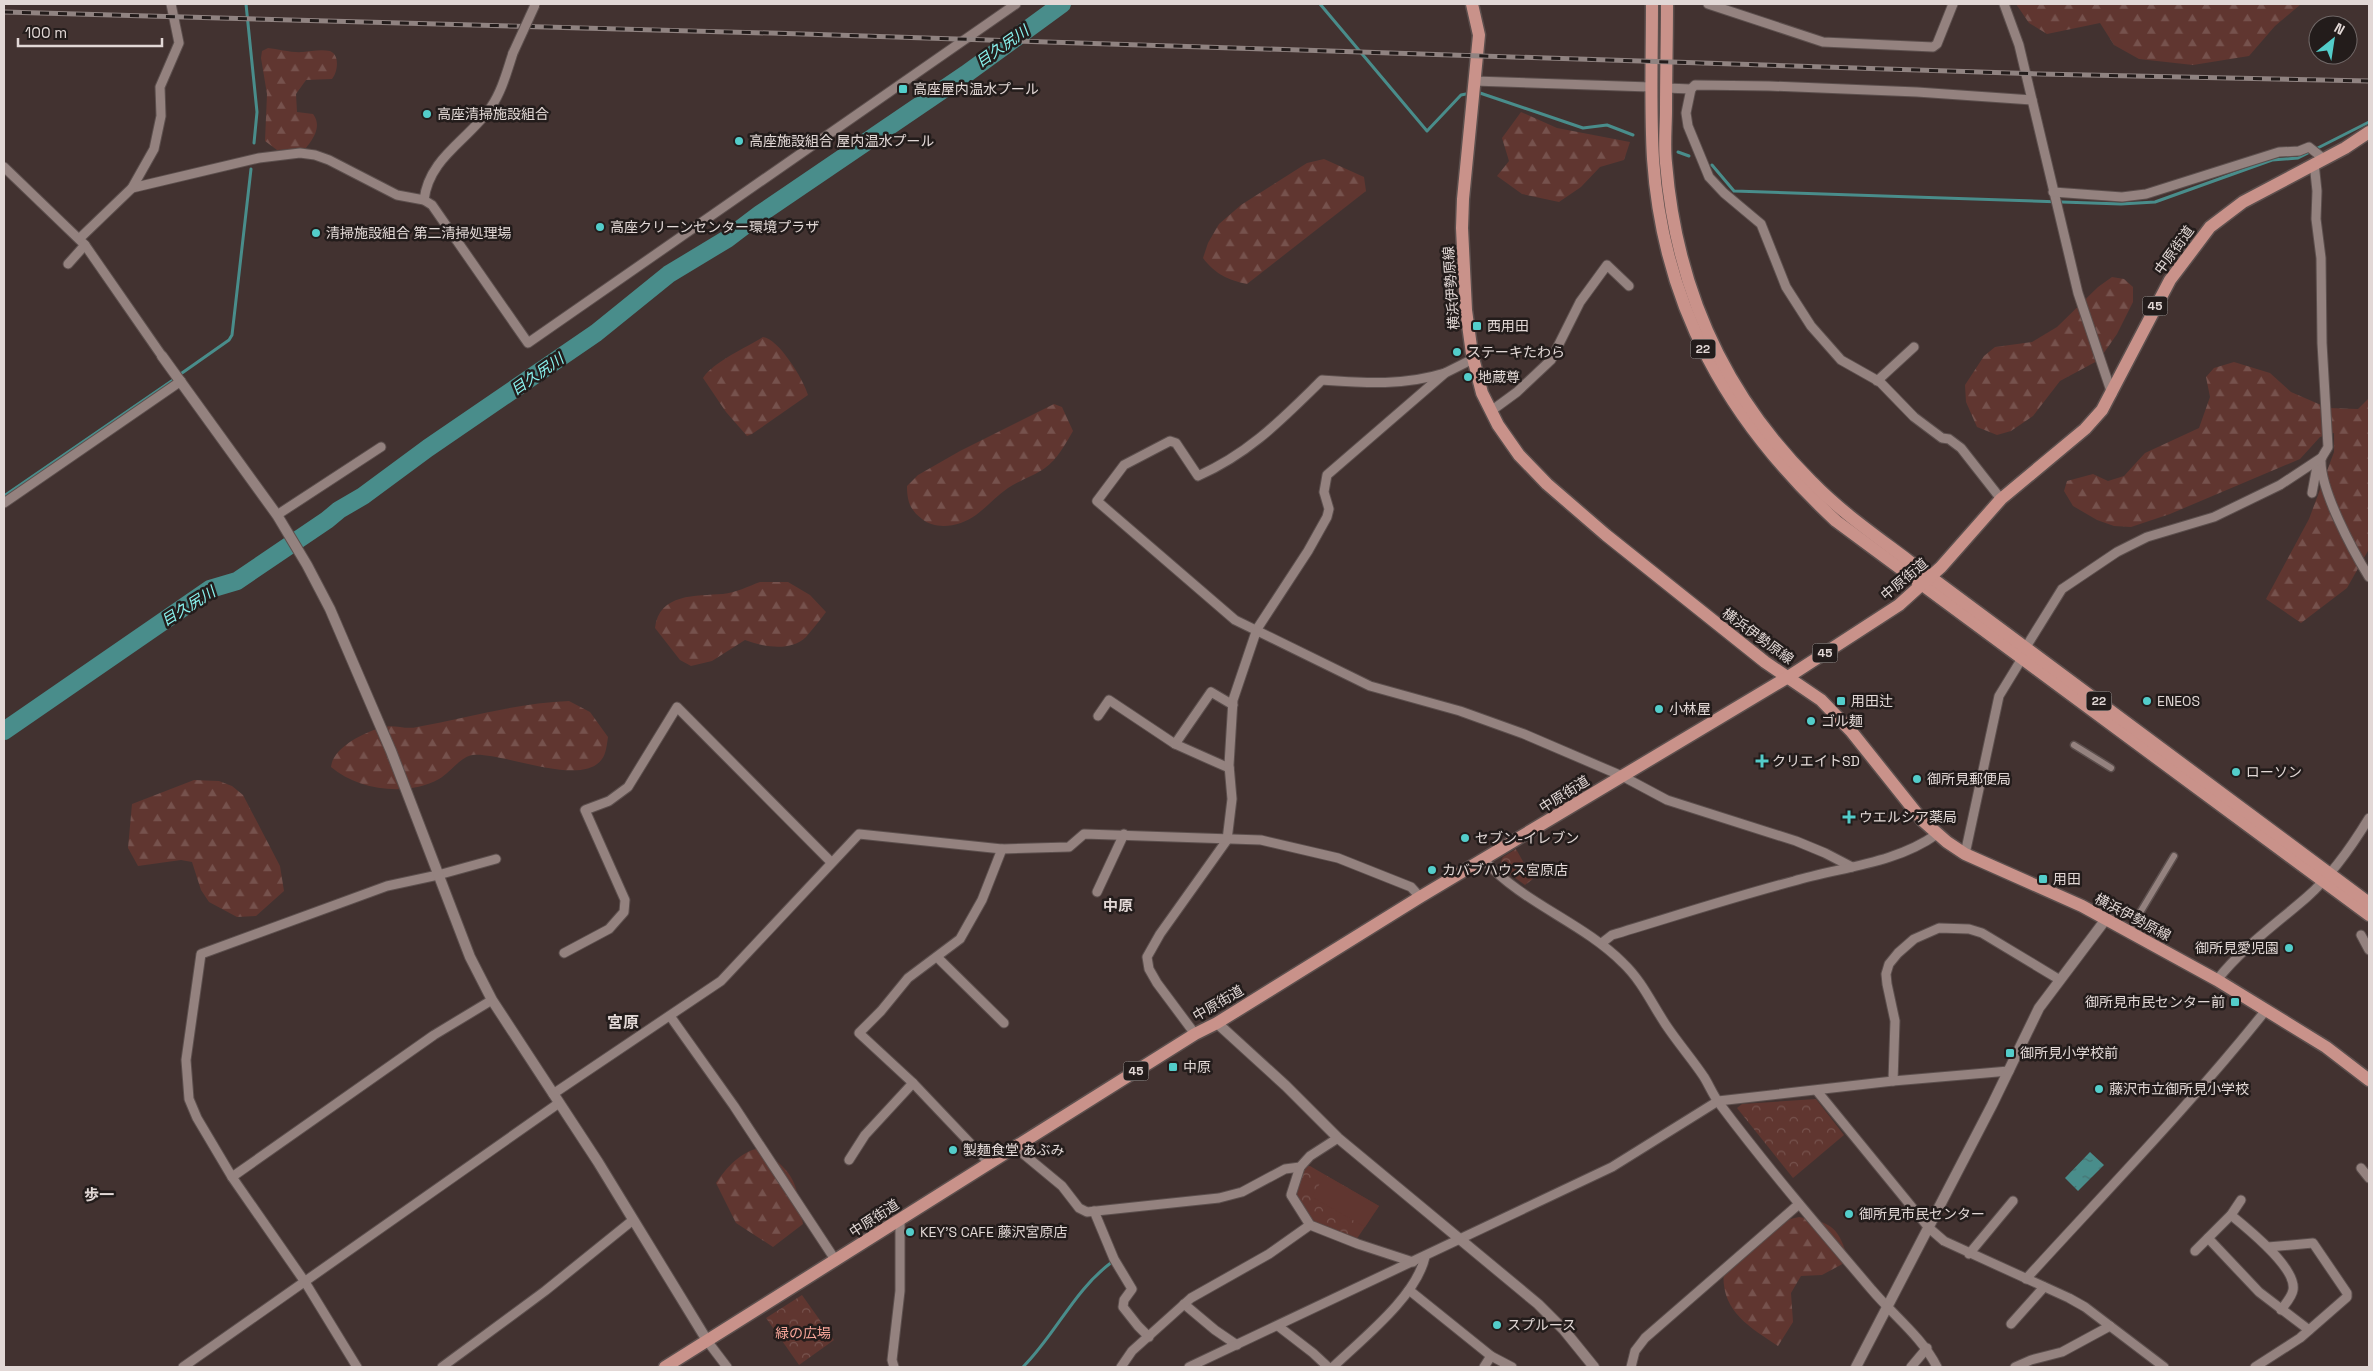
<svg xmlns="http://www.w3.org/2000/svg" width="2373" height="1371" font-family="'Space Grotesk','Noto Sans JP',sans-serif">
	<style>
		.forest { fill: url(#forest-firs) }
		.park { fill: url(#park-crowns) }
		.garden { fill: #603630 }
		.water { fill: url(#water-ripples) }
		.lines { fill: none; stroke-linecap: round; stroke-linejoin: round }
		.stream { stroke: #498d8b; stroke-width: 3 }
		.river { stroke: #498d8b; stroke-width: 18 }
		.pedestrian-casing { stroke: #5c4f4d; stroke-width: 9 }
		.minor-casing { stroke: #5c4f4d; stroke-width: 11 }
		.tertiary-casing { stroke: #5c4f4d; stroke-width: 12 }
		.primary-casing { stroke: #5c4f4d; stroke-width: 15 }
		.pedestrian { stroke: #94827f; stroke-width: 6 }
		.minor { stroke: #94827f; stroke-width: 9 }
		.tertiary { stroke: #94827f; stroke-width: 10 }
		.primary { stroke: #c9928a; stroke-width: 12 }
		.rail-casing { stroke: #908381; stroke-width: 5 }
		.rail { stroke: #231c1b; stroke-width: 3; stroke-dasharray: 9; stroke-linecap: butt }
		.minor-bridge-casing { stroke: #5c4f4d; stroke-width: 11; stroke-linecap: butt }
		.minor-bridge { stroke: #94827f; stroke-width: 9 }
		.poi-dot { fill: #53cdca; stroke: #231c1b; stroke-width: 2 }
		.labels { text-anchor: middle; dominant-baseline: central; stroke-width: 5; stroke-linejoin: round; paint-order: stroke }
		.shield { fill: #231c1b; stroke: #a9a09e; stroke-width: 1 }
		.shield-label { font-size: 12px; font-weight: bold; fill: #e2d8d6 }
		.poi-label { font-size: 14px; fill: #e2d8d6; stroke: #231c1b; text-anchor: start }
		.street-label { font-size: 14px; fill: #e2d8d6; stroke: #231c1b }
		.park-label { font-size: 14px; fill: #f8a69a; stroke: #231c1b }
		.water-label { font-size: 15px; font-style: italic; fill: #8af4f0; stroke: #231c1b }
		.neighbourhood-label { font-size: 15px; font-weight: bold; fill: #e2d8d6; stroke: #231c1b }
		.quarter-label { font-size: 16px; font-weight: bold; fill: #e2d8d6; stroke: #231c1b }
	</style>
	<defs>
		<pattern id="forest-firs" width="22" height="20" patternUnits="userSpaceOnUse" patternTransform="scale(1.25)"><rect width="22" height="20" fill="#603630"/><path d="M5 1l3.5 6h-7zM16 11l3.5 6h-7z" fill="#76524d"/></pattern>
		<pattern id="park-crowns" width="20" height="18" patternUnits="userSpaceOnUse" patternTransform="scale(1.25)"><rect width="20" height="18" fill="#603630"/><path d="M2 6a3 3 0 1 1 6 0M12 15a3 3 0 1 1 6 0" fill="none" stroke="#76524d"/></pattern>
		<pattern id="water-ripples" width="26" height="14" patternUnits="userSpaceOnUse" patternTransform="scale(1.25)"><rect width="26" height="14" fill="#498d8b"/><path d="M2 4q2-2 4 0t4 0M15 11q2-2 4 0t4 0" fill="none" stroke="#477271"/></pattern>
	</defs>
	<rect width="100%" height="100%" fill="#423230"/>
	<g class="forest">
		<path d="M2016,4L2129,5L2131,4H2301L2275,26L2249,56L2193,65L2139,59L2114,45L2100,23L2047,34L2029,23Z"/>
		<path d="M268,48C278,49 292,53 303,52C310,51 322,49 330,51C340,55 338,72 332,79L306,80L296,94L297,112L313,114C322,126 314,138 306,148L277,150L265,141L267,94L261,58L262,51Z"/>
		<path d="M1521,112L1557,128L1630,142L1624,160L1600,167L1581,187L1559,202L1522,194L1497,176L1509,161L1502,138Z"/>
		<path d="M1324,159L1364,177L1366,191L1247,284C1228,280 1215,274 1203,258L1208,243L1219,224L1241,205L1307,163Z"/>
		<path d="M2112,277L2124,279L2133,287V302L2117,334L2099,360L2060,381L2033,416L2011,431L1997,435L1977,427L1966,402L1965,385L1984,356L1995,347L2032,342L2057,327L2098,287Z"/>
		<path d="M763,337C778,338 804,380 808,395L752,434L747,436L726,412L703,378C713,362 747,347 763,337Z"/>
		<path d="M2234,362L2270,373L2291,392L2328,408L2358,409L2369,398V549L2347,588L2301,623L2266,599L2309,519L2334,452V433L2320,437L2300,459L2170,514L2131,527L2114,526L2097,520L2073,506L2064,491L2067,481L2093,474L2108,481L2124,476L2145,453L2199,428L2210,397L2206,377L2214,368Z"/>
		<path d="M1054,404L1062,407L1073,431C1066,443 1057,460 1045,468C1034,476 1020,480 1008,488C996,496 987,507 976,515C961,526 937,531 922,519C910,510 907,501 907,486L918,475L960,451Z"/>
		<path d="M760,582H788L810,595L826,612C820,620 813,629 806,637C791,652 763,647 745,640L712,661L691,666L680,660L655,628C659,593 696,596 723,594C735,593 749,586 760,582Z"/>
		<path d="M569,701L590,712L608,737C607,744 606,754 602,759C582,788 503,752 473,755C461,756 450,773 439,779C407,797 358,790 331,767C333,747 365,732 383,727C394,724 406,730 417,727C468,718 517,703 569,701Z"/>
		<path d="M194,780L219,781L232,786L243,795L280,866L284,891L256,916L237,917L209,902L201,890L192,862L181,860L138,866L128,848L132,804Z"/>
		<path d="M760,1148C796,1174 796,1181 803,1224L773,1247L736,1223L716,1183C726,1168 741,1151 760,1148Z"/>
		<path d="M1799,1217C1832,1222 1840,1228 1848,1261L1822,1275L1801,1276L1791,1293L1793,1322L1778,1346C1747,1325 1719,1310 1724,1267L1782,1221Z"/>
	</g>
	<g class="park">
		<path d="M1516,849L1533,879L1525,885L1503,869L1501,861L1503,857Z"/>
		<path d="M1816,1099L1844,1135L1793,1178L1737,1108L1742,1104Z"/>
		<path d="M1305,1166H1310L1379,1206L1356,1240L1310,1220L1295,1195Z"/>
		<path d="M802,1295L834,1340L799,1365L766,1318Z"/>
	</g>
	<path class="garden" d="M1325,1175L1379,1206L1365,1227L1312,1197Z"/>
	<path class="water" d="M2090,1152L2104,1165L2078,1191L2065,1178Z"/>
	<g class="lines">
		<g class="stream">
			<path d="M246,4L257,112L254,143"/>
			<path d="M1320,4L1427,131L1461,95L1466,94"/>
			<path d="M1480,93L1583,128L1607,125L1633,135"/>
			<path d="M1678,152L1689,156"/>
			<path d="M1712,165L1734,191L2121,204L2155,202L2272,160L2298,158L2369,122"/>
			<path d="M182,373L229,340L232,335L251,169"/>
			<path d="M4,496L173,380"/>
			<path d="M1023,1367C1056,1334 1074,1290 1112,1262"/>
		</g>
		<path class="river" d="M4,731L210,589L237,581L327,520L339,510L363,496L428,448L596,333L669,274L727,239L760,214L966,74L1062,4"/>
		<g class="pedestrian-casing">
			<g id="pedestrian">
				<path d="M2074,745L2111,768"/>
				<path d="M2129,931L2174,856"/>
			</g>
		</g>
		<g class="minor-casing">
			<g id="minor">
				<path d="M1708,4L1823,42L1933,47L1937,44L1953,4"/>
				<path d="M2004,4L2019,45L2078,293L2112,394"/>
				<path d="M1474,81L1650,87"/>
				<path d="M1666,88L1691,89L1695,85L1769,86L1917,92L2032,100"/>
				<path d="M1691,89L1686,113L1688,126L1709,177L1724,193L1761,224L1786,287L1811,326L1841,360L1880,382L1914,417L1942,438L1949,439L1961,448L2001,499"/>
				<path d="M2314,163L2317,191L2316,219L2321,258L2322,343L2328,447C2326,451 2322,456 2321,460C2320,490 2353,551 2369,577"/>
				<path d="M4,167L85,245L162,356"/>
				<path d="M132,188L259,158L300,153L315,155L329,160L397,195L424,200L432,205L528,343L1016,4"/>
				<path d="M2053,192L2122,197L2146,194L2279,152L2299,151L2309,147L2324,159"/>
				<path d="M424,200C429,157 469,140 491,107C502,91 507,71 513,53"/>
				<path d="M80,238L132,188L154,149L161,116L160,87L179,43L171,4"/>
				<path d="M68,264L85,245"/>
				<path d="M1445,373C1403,386 1365,383 1322,380C1282,419 1250,453 1198,476L1176,443L1170,441L1124,465L1097,501L1235,620L1370,686L1460,711L1524,734L1622,776L1667,800L1796,841L1825,853L1852,867"/>
				<path d="M1877,381L1914,347"/>
				<path d="M1491,411L1517,392L1551,360L1580,302L1607,265L1629,286"/>
				<path d="M2312,493L2317,466L2320,460"/>
				<path d="M4,503L181,381"/>
				<path d="M277,515L381,447"/>
				<path d="M2026,647L2062,589L2117,552L2147,537L2214,517L2280,485L2321,458"/>
				<path d="M1098,716L1109,700L1175,744L1229,768"/>
				<path d="M1175,744L1211,692L1233,705"/>
				<path d="M1965,854L1999,696L2021,660"/>
				<path d="M1484,860C1524,904 1582,922 1623,963C1642,981 1652,1004 1666,1025C1678,1043 1692,1059 1704,1077C1709,1085 1713,1095 1719,1103C1767,1167 1820,1229 1872,1290C1894,1316 1922,1337 1937,1367"/>
				<path d="M1097,892L1124,834"/>
				<path d="M2361,935L2369,950"/>
				<path d="M1603,942L1612,935C1672,917 1733,897 1794,881C1841,867 1895,864 1937,834"/>
				<path d="M564,953L609,929L624,912L625,900L585,810L609,801L628,787L677,707L831,862"/>
				<path d="M937,957L1004,1023"/>
				<path d="M2217,980C2243,947 2276,924 2307,897C2332,875 2352,846 2369,818"/>
				<path d="M670,1016L734,1106L836,1261"/>
				<path d="M1195,1034L1157,983L1149,969L1147,957L1160,934L1227,840L1232,799L1229,765L1233,700L1257,629L1308,551L1327,517L1329,509L1324,492L1327,475L1445,373L1473,359"/>
				<path d="M1893,1081L1895,1021L1887,984L1886,974L1889,964L1898,953L1914,939L1939,928L1969,929L1982,933L2060,980"/>
				<path d="M1817,1091L1929,1228L1944,1241L2069,1298L2085,1307L2164,1367"/>
				<path d="M553,1094L721,981L859,834L1002,849L1069,847L1084,834L1261,840L1338,858L1411,887L1420,897"/>
				<path d="M1015,1147L1062,1186L1079,1208L1087,1212L1219,1198L1242,1192L1285,1169L1300,1167L1310,1156L1338,1138"/>
				<path d="M849,1160L865,1135L913,1083"/>
				<path d="M989,1163L913,1083L859,1033L881,1011L908,978L960,939L982,900L1002,849"/>
				<path d="M1300,1167L1291,1195L1310,1225L1358,1244L1413,1262"/>
				<path d="M2361,1168L2369,1178"/>
				<path d="M232,1177L434,1035L492,1000"/>
				<path d="M1094,1211L1114,1259L1132,1289L1124,1300L1123,1307L1138,1326L1149,1337"/>
				<path d="M2231,1215C2247,1228 2297,1268 2293,1290C2292,1297 2285,1304 2281,1310"/>
				<path d="M2208,1238L2259,1292L2309,1330"/>
				<path d="M2195,1251L2231,1215L2241,1200"/>
				<path d="M1969,1254L2013,1201"/>
				<path d="M2026,1279C2107,1190 2191,1104 2266,1010"/>
				<path d="M1409,1290L1491,1356L1512,1367"/>
				<path d="M1184,1304L1215,1330L1237,1345"/>
				<path d="M2011,1324L2044,1287"/>
				<path d="M1278,1326L1313,1353L1328,1367"/>
				<path d="M708,1342L727,1367"/>
				<path d="M183,1367L559,1103"/>
				<path d="M357,1367L305,1282L232,1177L197,1118L189,1099L186,1060L201,954L387,886L438,875L496,859"/>
				<path d="M442,1367L545,1291L633,1220"/>
				<path d="M894,1367L892,1360L900,1291V1220"/>
				<path d="M1121,1367L1132,1351L1191,1298L1269,1254L1310,1225"/>
				<path d="M1189,1367L1612,1167L1718,1101L1893,1081L2009,1071"/>
				<path d="M1333,1367C1362,1339 1416,1297 1425,1257"/>
				<path d="M1484,1367L1491,1356"/>
				<path d="M1631,1367L1635,1351L1645,1338L1799,1204"/>
				<path d="M1911,1367L1927,1348"/>
				<path d="M2015,1367L2031,1360L2062,1352L2110,1326"/>
				<path d="M2255,1367L2300,1338L2347,1297V1293L2313,1243L2268,1247"/>
			</g>
		</g>
		<g class="tertiary-casing">
			<g id="tertiary">
				<path d="M162,356L277,515L307,565L330,609L391,751L470,957L492,1000L598,1162L708,1342"/>
				<path d="M1217,1023L1286,1086L1338,1138L1538,1304L1564,1330L1594,1367"/>
				<path d="M1856,1367L1992,1105L2039,1008L2106,919"/>
			</g>
		</g>
		<g class="primary-casing">
			<g id="primary">
				<path d="M1472,4L1479,35L1463,199L1462,228L1466,310L1472,354L1482,393L1498,425L1519,455L1547,484L1606,535L1765,662L1821,700L1851,731L1922,820L1947,842L1965,854L2082,906L2217,980L2326,1047L2369,1080"/>
				<path d="M1652,4C1652,56 1650,107 1653,159C1663,307 1729,422 1836,521L2369,915"/>
				<path d="M1667,4C1667,39 1666,74 1666,110C1666,127 1664,145 1666,163C1676,287 1723,394 1812,482C1841,512 1876,536 1909,561L2369,903"/>
				<path d="M665,1367L1195,1034L1217,1023L1420,897L1788,677L1899,605L1941,567L2001,499L2085,429L2102,410L2170,280L2210,227L2243,202L2345,148L2369,132"/>
			</g>
		</g>
		<use href="#pedestrian" class="pedestrian"/>
		<use href="#minor" class="minor"/>
		<use href="#tertiary" class="tertiary"/>
		<use href="#primary" class="primary"/>
		<g class="rail-casing">
			<path id="rail" d="M4,12L803,34L2040,74L2369,81"/>
		</g>
		<use href="#rail" class="rail"/>
		<g class="minor-bridge-casing">
			<path id="minor-bridge" d="M513,53L535,5"/>
		</g>
		<use href="#minor-bridge" class="minor-bridge"/>
	</g>
	<g class="poi-dot">
		<rect x="898" y="84" width="10" height="10" rx="2.5"/>
		<circle cx="427" cy="114" r="5"/>
		<circle cx="739" cy="141" r="5"/>
		<circle cx="600" cy="227" r="5"/>
		<circle cx="316" cy="233" r="5"/>
		<rect x="1472" y="321" width="10" height="10" rx="2.5"/>
		<circle cx="1457" cy="352" r="5"/>
		<circle cx="1468" cy="377" r="5"/>
		<rect x="1836" y="696" width="10" height="10" rx="2.5"/>
		<circle cx="2147" cy="701" r="5"/>
		<circle cx="1659" cy="709" r="5"/>
		<circle cx="1811" cy="721" r="5"/>
		<path d="M1759.5 753.5h5v5h5v5h-5v5h-5v-5h-5v-5h5z"/>
		<circle cx="2236" cy="772" r="5"/>
		<circle cx="1917" cy="779" r="5"/>
		<path d="M1846.5 809.5h5v5h5v5h-5v5h-5v-5h-5v-5h5z"/>
		<circle cx="1465" cy="838" r="5"/>
		<circle cx="1432" cy="870" r="5"/>
		<rect x="2038" y="874" width="10" height="10" rx="2.5"/>
		<circle cx="2289" cy="948" r="5"/>
		<rect x="2230" y="997" width="10" height="10" rx="2.5"/>
		<rect x="2005" y="1048" width="10" height="10" rx="2.5"/>
		<rect x="1168" y="1062" width="10" height="10" rx="2.5"/>
		<circle cx="2099" cy="1089" r="5"/>
		<circle cx="953" cy="1150" r="5"/>
		<circle cx="1849" cy="1214" r="5"/>
		<circle cx="910" cy="1232" r="5"/>
		<circle cx="1497" cy="1325" r="5"/>
	</g>
	<g class="labels">
		<g class="shield">
			<rect x="2142.5" y="296.5" width="25" height="19" rx="4"/>
			<rect x="1690.5" y="339.5" width="25" height="19" rx="4"/>
			<rect x="1812.5" y="643.5" width="25" height="19" rx="4"/>
			<rect x="2086.5" y="691.5" width="25" height="19" rx="4"/>
			<rect x="1123.5" y="1061.5" width="25" height="19" rx="4"/>
		</g>
		<g class="shield-label">
			<text x="2155" y="306">45</text>
			<text x="1703" y="349">22</text>
			<text x="1825" y="653">45</text>
			<text x="2099" y="701">22</text>
			<text x="1136" y="1071">45</text>
		</g>
		<g class="poi-label">
			<text x="913" y="89">高座屋内温水プール</text>
			<text x="437" y="114">高座清掃施設組合</text>
			<text x="749" y="141">高座施設組合 屋内温水プール</text>
			<text x="610" y="227">高座クリーンセンター環境プラザ</text>
			<text x="326" y="233">清掃施設組合 第二清掃処理場</text>
			<text x="1487" y="326">西用田</text>
			<text x="1467" y="352">ステーキたわら</text>
			<text x="1478" y="377">地蔵尊</text>
			<text x="1851" y="701">用田辻</text>
			<text x="2157" y="701">ENEOS</text>
			<text x="1669" y="709">小林屋</text>
			<text x="1821" y="721">ゴル麺</text>
			<text x="1772" y="761">クリエイトSD</text>
			<text x="2246" y="772">ローソン</text>
			<text x="1927" y="779">御所見郵便局</text>
			<text x="1859" y="817">ウエルシア薬局</text>
			<text x="1475" y="838">セブン-イレブン</text>
			<text x="1442" y="870">カバブハウス宮原店</text>
			<text x="2053" y="879">用田</text>
			<text x="2279" y="948" text-anchor="end">御所見愛児園</text>
			<text x="2225" y="1002" text-anchor="end">御所見市民センター前</text>
			<text x="2020" y="1053">御所見小学校前</text>
			<text x="1183" y="1067">中原</text>
			<text x="2109" y="1089">藤沢市立御所見小学校</text>
			<text x="963" y="1150">製麺食堂 あぶみ</text>
			<text x="1859" y="1214">御所見市民センター</text>
			<text x="920" y="1232">KEY’S CAFE 藤沢宮原店</text>
			<text x="1507" y="1325">スプルース</text>
		</g>
		<g class="street-label">
			<text transform="translate(2174 250) rotate(-54)">中原街道</text>
			<text transform="translate(1451 288) rotate(-94)">横浜伊勢原線</text>
			<text transform="translate(1904 579) rotate(-40)">中原街道</text>
			<text transform="translate(1758 636) rotate(36)">横浜伊勢原線</text>
			<text transform="translate(1564 794) rotate(-32)">中原街道</text>
			<text transform="translate(2133 917) rotate(28)">横浜伊勢原線</text>
			<text transform="translate(1218 1003) rotate(-30)">中原街道</text>
			<text transform="translate(874 1218) rotate(-33)">中原街道</text>
		</g>
		<g class="park-label">
			<text x="803" y="1333">緑の広場</text>
		</g>
		<g class="water-label">
			<text transform="translate(1002 46) rotate(-35)">目久尻川</text>
			<text transform="translate(537 374) rotate(-35)">目久尻川</text>
			<text transform="translate(188 606) rotate(-32)">目久尻川</text>
		</g>
		<g class="neighbourhood-label">
			<text x="1118" y="905">中原</text>
			<text x="99" y="1194">歩一</text>
		</g>
		<g class="quarter-label">
			<text x="623" y="1022">宮原</text>
		</g>
	</g>
	<rect width="2373" height="1371" fill="none" stroke="#e2d8d6" stroke-width="10"/>
	<g transform="translate(2333 40) rotate(30)"><circle r="24" fill="#231c1b" stroke="#6f6766"/>
	<path d="M0-4L9 19L0 12L-9 19Z" fill="#53cdca"/>
	<text y="-8" font-size="14" font-weight="bold" text-anchor="middle" fill="#e2d8d6">N</text>
	</g>
	<path d="M18 38v8h144v-8" fill="none" stroke="#e2d8d6" stroke-width="2.5"/>
	<text x="25" y="38" font-size="15" fill="#e2d8d6" stroke="#231c1b" stroke-width="4" paint-order="stroke">100 m</text>
</svg>
